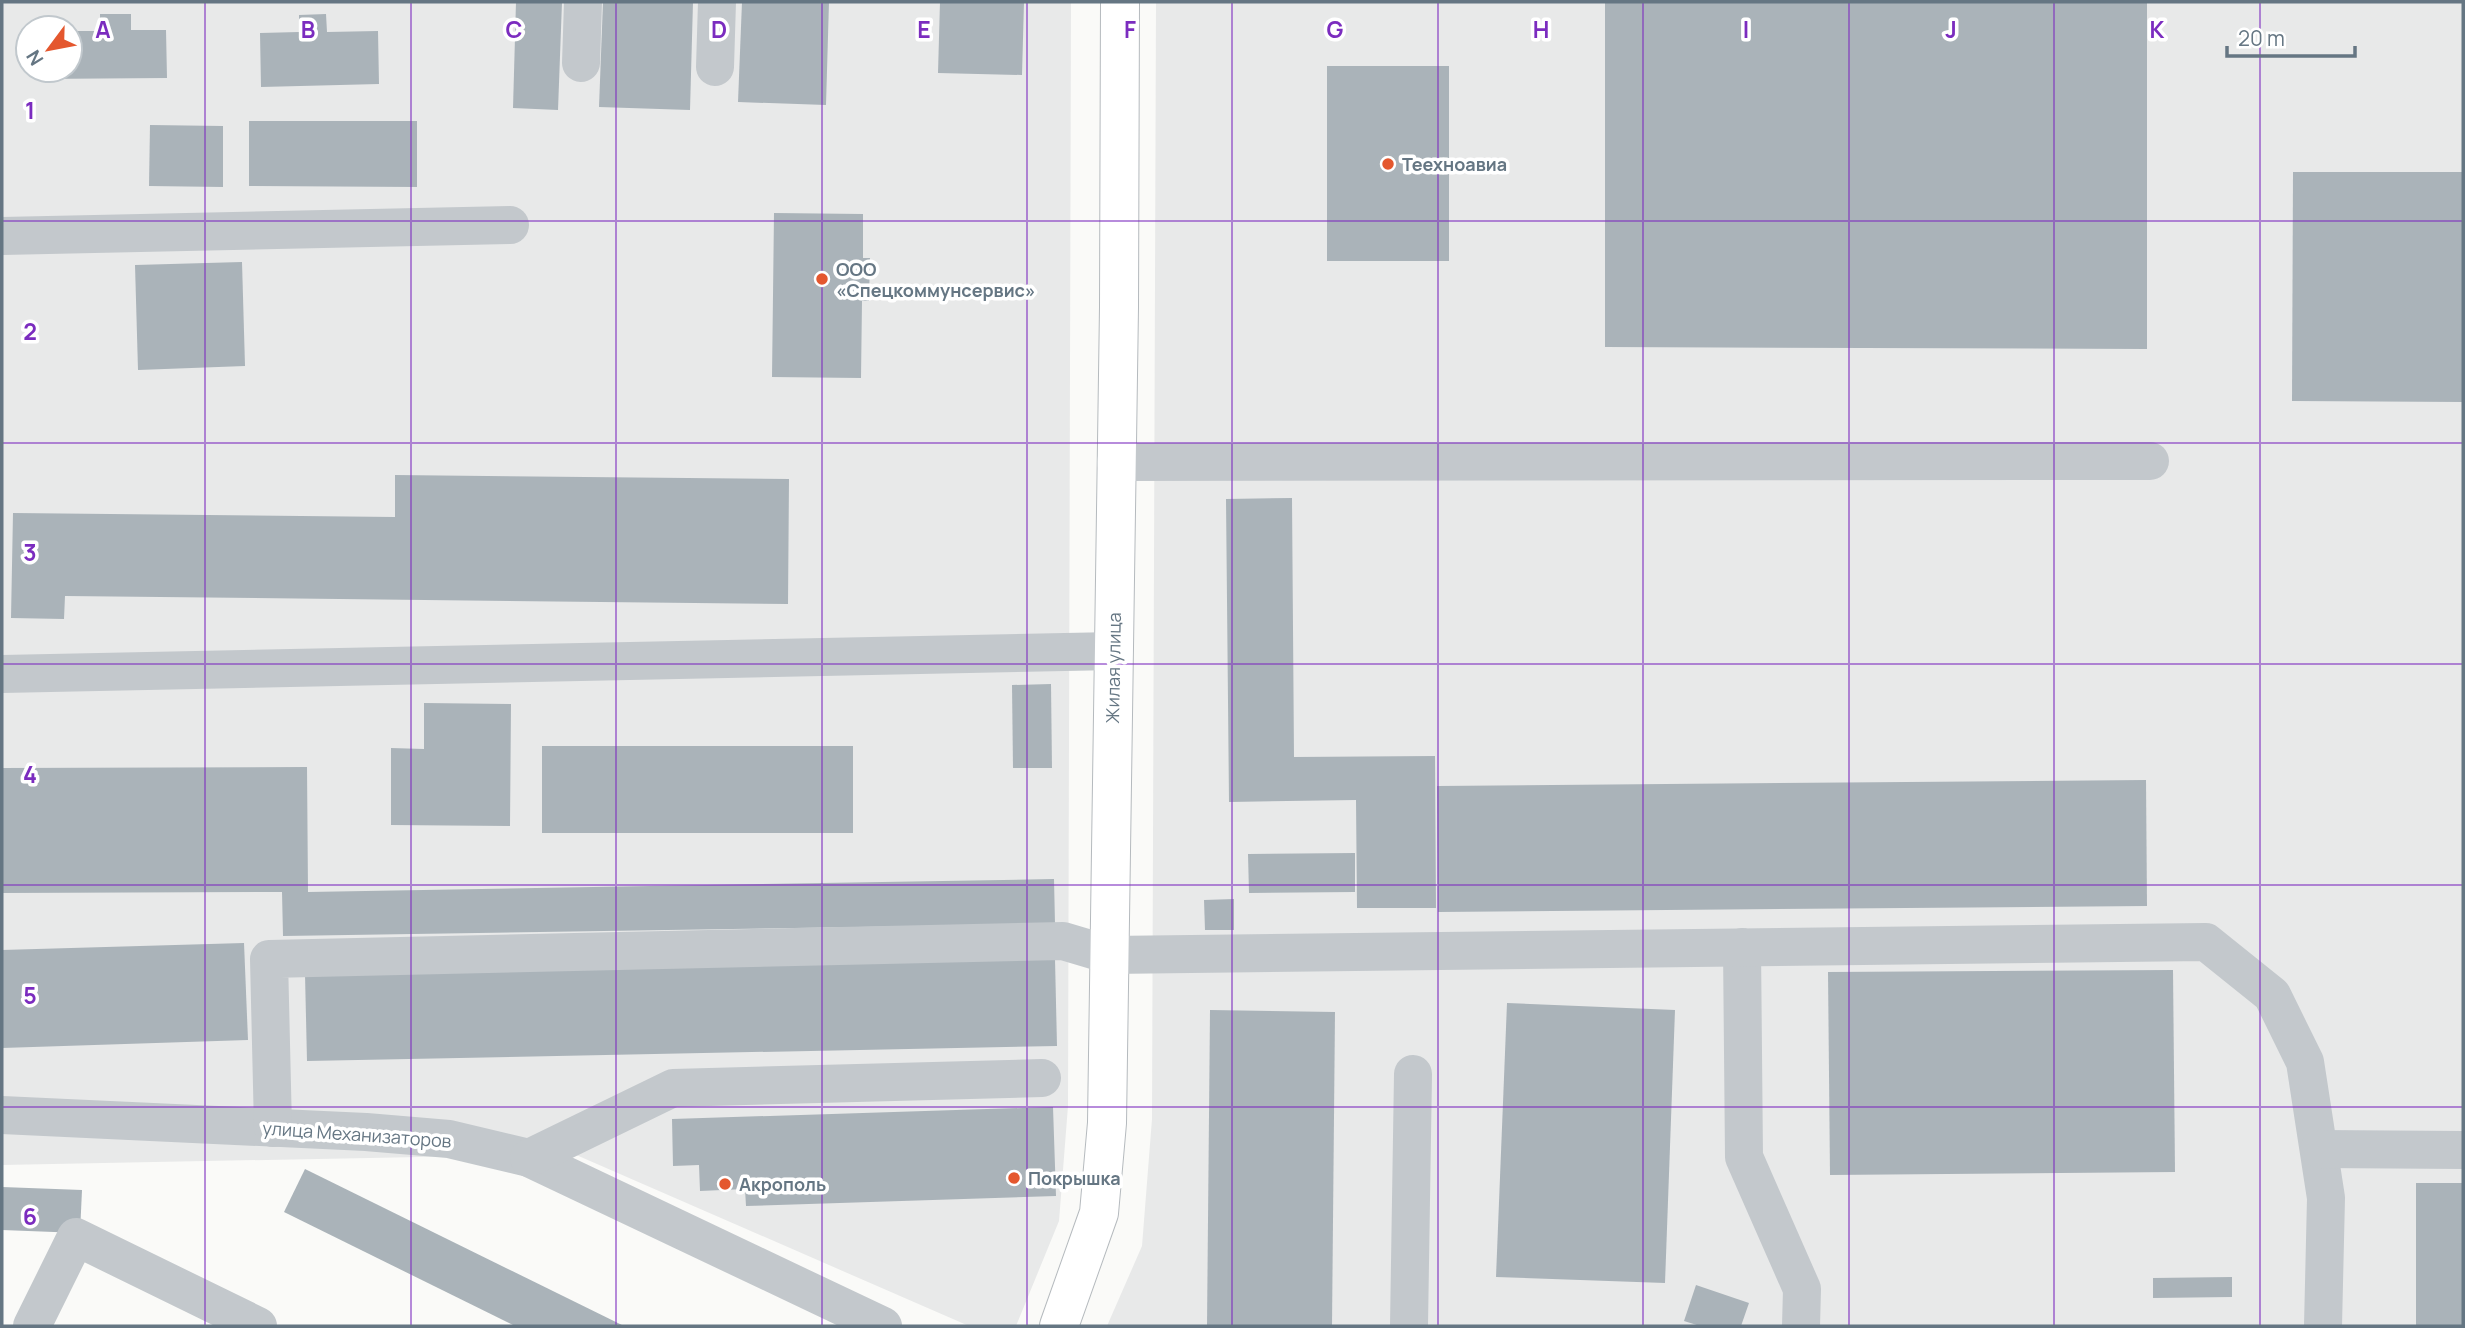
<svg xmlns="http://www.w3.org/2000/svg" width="2465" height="1328" font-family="Manrope,sans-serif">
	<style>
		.built { fill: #e8e9e9; fill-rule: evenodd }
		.building { fill: #aab3b9 }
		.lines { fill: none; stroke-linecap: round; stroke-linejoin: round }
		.major-casing { stroke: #b5babe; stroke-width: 40 }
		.minor { stroke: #c3c8cc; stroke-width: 38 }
		.major { stroke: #fff; stroke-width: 38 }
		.grid { fill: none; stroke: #7b2cbf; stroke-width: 2; stroke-opacity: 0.55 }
		.poi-dot { fill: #e4572e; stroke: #fff; stroke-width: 2.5 }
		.labels { text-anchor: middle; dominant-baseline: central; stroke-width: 7; stroke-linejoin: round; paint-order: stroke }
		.poi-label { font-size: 18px; font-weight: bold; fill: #657683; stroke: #fff; text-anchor: start }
		.street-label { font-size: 18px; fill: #657683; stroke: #fff }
		.grid-label { font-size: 23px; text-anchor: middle; font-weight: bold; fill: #7b2cbf; stroke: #fff; stroke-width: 7; stroke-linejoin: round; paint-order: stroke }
	</style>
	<rect width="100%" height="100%" fill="#fafaf8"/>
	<g class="built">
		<path d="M2,2H1071L1068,1106L1059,1221L1016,1326H969L574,1154L2,1165ZM28,28H70V70H28Z"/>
		<path d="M1156,2H2463V1326H1107L1142,1246L1152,1119Z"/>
	</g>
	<g class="building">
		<path d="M516,2H562L558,110L513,108Z"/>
		<path d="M603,2H693L690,110L599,107Z"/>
		<path d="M742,2H829L826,105L738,102Z"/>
		<path d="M940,2H1024L1022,75L938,73Z"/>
		<path d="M1605,2H2147V349L1605,347Z"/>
		<path d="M100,14H131V30H166L167,78L36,79V70H70V31H100Z"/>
		<path d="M326,14L327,32L378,31L379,84L261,87L260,33L299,32V15Z"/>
		<rect x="1327" y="66" width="122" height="195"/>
		<path d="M249,121H417V187L249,186Z"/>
		<path d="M150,125L223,126V187L149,186Z"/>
		<path d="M2293,172H2463V402L2292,401Z"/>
		<path d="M774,213L863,214V258H870L869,301H862L861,378L772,377Z"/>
		<path d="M242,262L245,366L138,370L135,265Z"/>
		<path d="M395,475L789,479L788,604L65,596L64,619L11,618L13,513L395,517Z"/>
		<path d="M1292,498L1294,757L1435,756L1436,908H1357L1356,800L1229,802L1226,499Z"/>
		<path d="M1051,684L1052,768H1013L1012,685Z"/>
		<path d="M424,703L511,704L510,826L391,825V748L424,749Z"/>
		<rect x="542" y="746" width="311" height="87"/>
		<path d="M307,767L308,892L1054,879L1055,924L283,936L282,892L2,893V768Z"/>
		<path d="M2146,780L2147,906L1438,912L1437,786Z"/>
		<path d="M1355,853V892L1249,893L1248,854Z"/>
		<path d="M1234,899V930H1205L1204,900Z"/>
		<path d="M244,943L248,1040L2,1048V950Z"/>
		<path d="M1055,959L1057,1046L307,1061L305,974Z"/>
		<path d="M2173,970L2175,1172L1830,1175L1828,972Z"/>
		<path d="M1507,1003L1675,1010L1665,1283L1496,1277Z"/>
		<path d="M1210,1010L1335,1012L1332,1326H1207Z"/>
		<path d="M1053,1107L1056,1196L746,1206L745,1189L700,1191L699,1165L673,1166L672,1119Z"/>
		<path d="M305,1169L624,1326H515L284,1212Z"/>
		<rect x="2416" y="1183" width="47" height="143"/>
		<path d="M2,1187L82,1190L80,1233L2,1230Z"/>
		<path d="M2232,1277V1297L2153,1298V1278Z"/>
		<path d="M1696,1285L1749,1303L1741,1326H1700L1684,1321Z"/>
	</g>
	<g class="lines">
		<g class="major-casing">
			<path id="major" d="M1059,1326L1099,1213L1107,1123L1119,307L1120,2"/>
		</g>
		<g class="minor">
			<path d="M581,63L583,2"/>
			<path d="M715,67L717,2"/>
			<path d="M2,236L510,225"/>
			<path d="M1116,462L2150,461"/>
			<path d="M2,674L1114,651"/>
			<path d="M1742,947L1744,1157L1802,1289L1801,1326"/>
			<path d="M2,1115L366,1132L449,1139L529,1158L883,1326"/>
			<path d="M273,1128L269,959L1063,941L1110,955L2206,942L2272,995L2305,1062L2326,1198L2323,1326"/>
			<path d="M2319,1149L2463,1150"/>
			<path d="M529,1158L673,1088L1042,1078"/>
			<path d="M32,1326L76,1237L258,1326"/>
			<path d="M1409,1326L1413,1074"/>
		</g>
		<use href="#major" class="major"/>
	</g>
	<path class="grid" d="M205,2V1326M411,2V1326M616,2V1326M822,2V1326M1027,2V1326M1232,2V1326M1438,2V1326M1643,2V1326M1849,2V1326M2054,2V1326M2260,2V1326M2,221H2463M2,443H2463M2,664H2463M2,885H2463M2,1107H2463"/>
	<g class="poi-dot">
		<circle cx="1388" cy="164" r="7"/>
		<circle cx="822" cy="279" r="7"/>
		<circle cx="1014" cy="1178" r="7"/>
		<circle cx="725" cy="1184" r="7"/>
	</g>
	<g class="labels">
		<g class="poi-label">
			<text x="1402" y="164">Теехноавиа</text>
			<text x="836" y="269">ООО<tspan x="836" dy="21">«Спецкоммунсервис»</tspan></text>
			<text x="1028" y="1178">Покрышка</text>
			<text x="739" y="1184">Акрополь</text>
		</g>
		<g class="street-label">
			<text transform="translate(1113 668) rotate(-89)">Жилая улица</text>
			<text transform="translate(357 1134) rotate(4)">улица Механизаторов</text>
		</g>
	</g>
	<g class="grid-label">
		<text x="103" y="38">A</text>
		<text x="308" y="38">B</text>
		<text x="514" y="38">C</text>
		<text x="719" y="38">D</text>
		<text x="924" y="38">E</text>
		<text x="1130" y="38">F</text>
		<text x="1335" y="38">G</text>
		<text x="1541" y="38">H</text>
		<text x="1746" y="38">I</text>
		<text x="1951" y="38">J</text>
		<text x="2157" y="38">K</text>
		<text x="30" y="119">1</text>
		<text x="30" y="340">2</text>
		<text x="30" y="561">3</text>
		<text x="30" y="783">4</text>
		<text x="30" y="1004">5</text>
		<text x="30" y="1225">6</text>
	</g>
	<rect width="2465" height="1328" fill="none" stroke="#657683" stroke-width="7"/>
	<g transform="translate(49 49) rotate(238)"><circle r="33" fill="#ffffff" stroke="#c1c8cd" stroke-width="2"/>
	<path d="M0-5L12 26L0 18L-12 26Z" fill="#e4572e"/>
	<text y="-10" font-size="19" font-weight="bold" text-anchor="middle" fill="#657683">N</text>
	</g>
	<path d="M2227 46v10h128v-10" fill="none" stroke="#657683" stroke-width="3.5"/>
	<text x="2238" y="46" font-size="21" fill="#657683" stroke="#ffffff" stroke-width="5" paint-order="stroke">20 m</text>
</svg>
